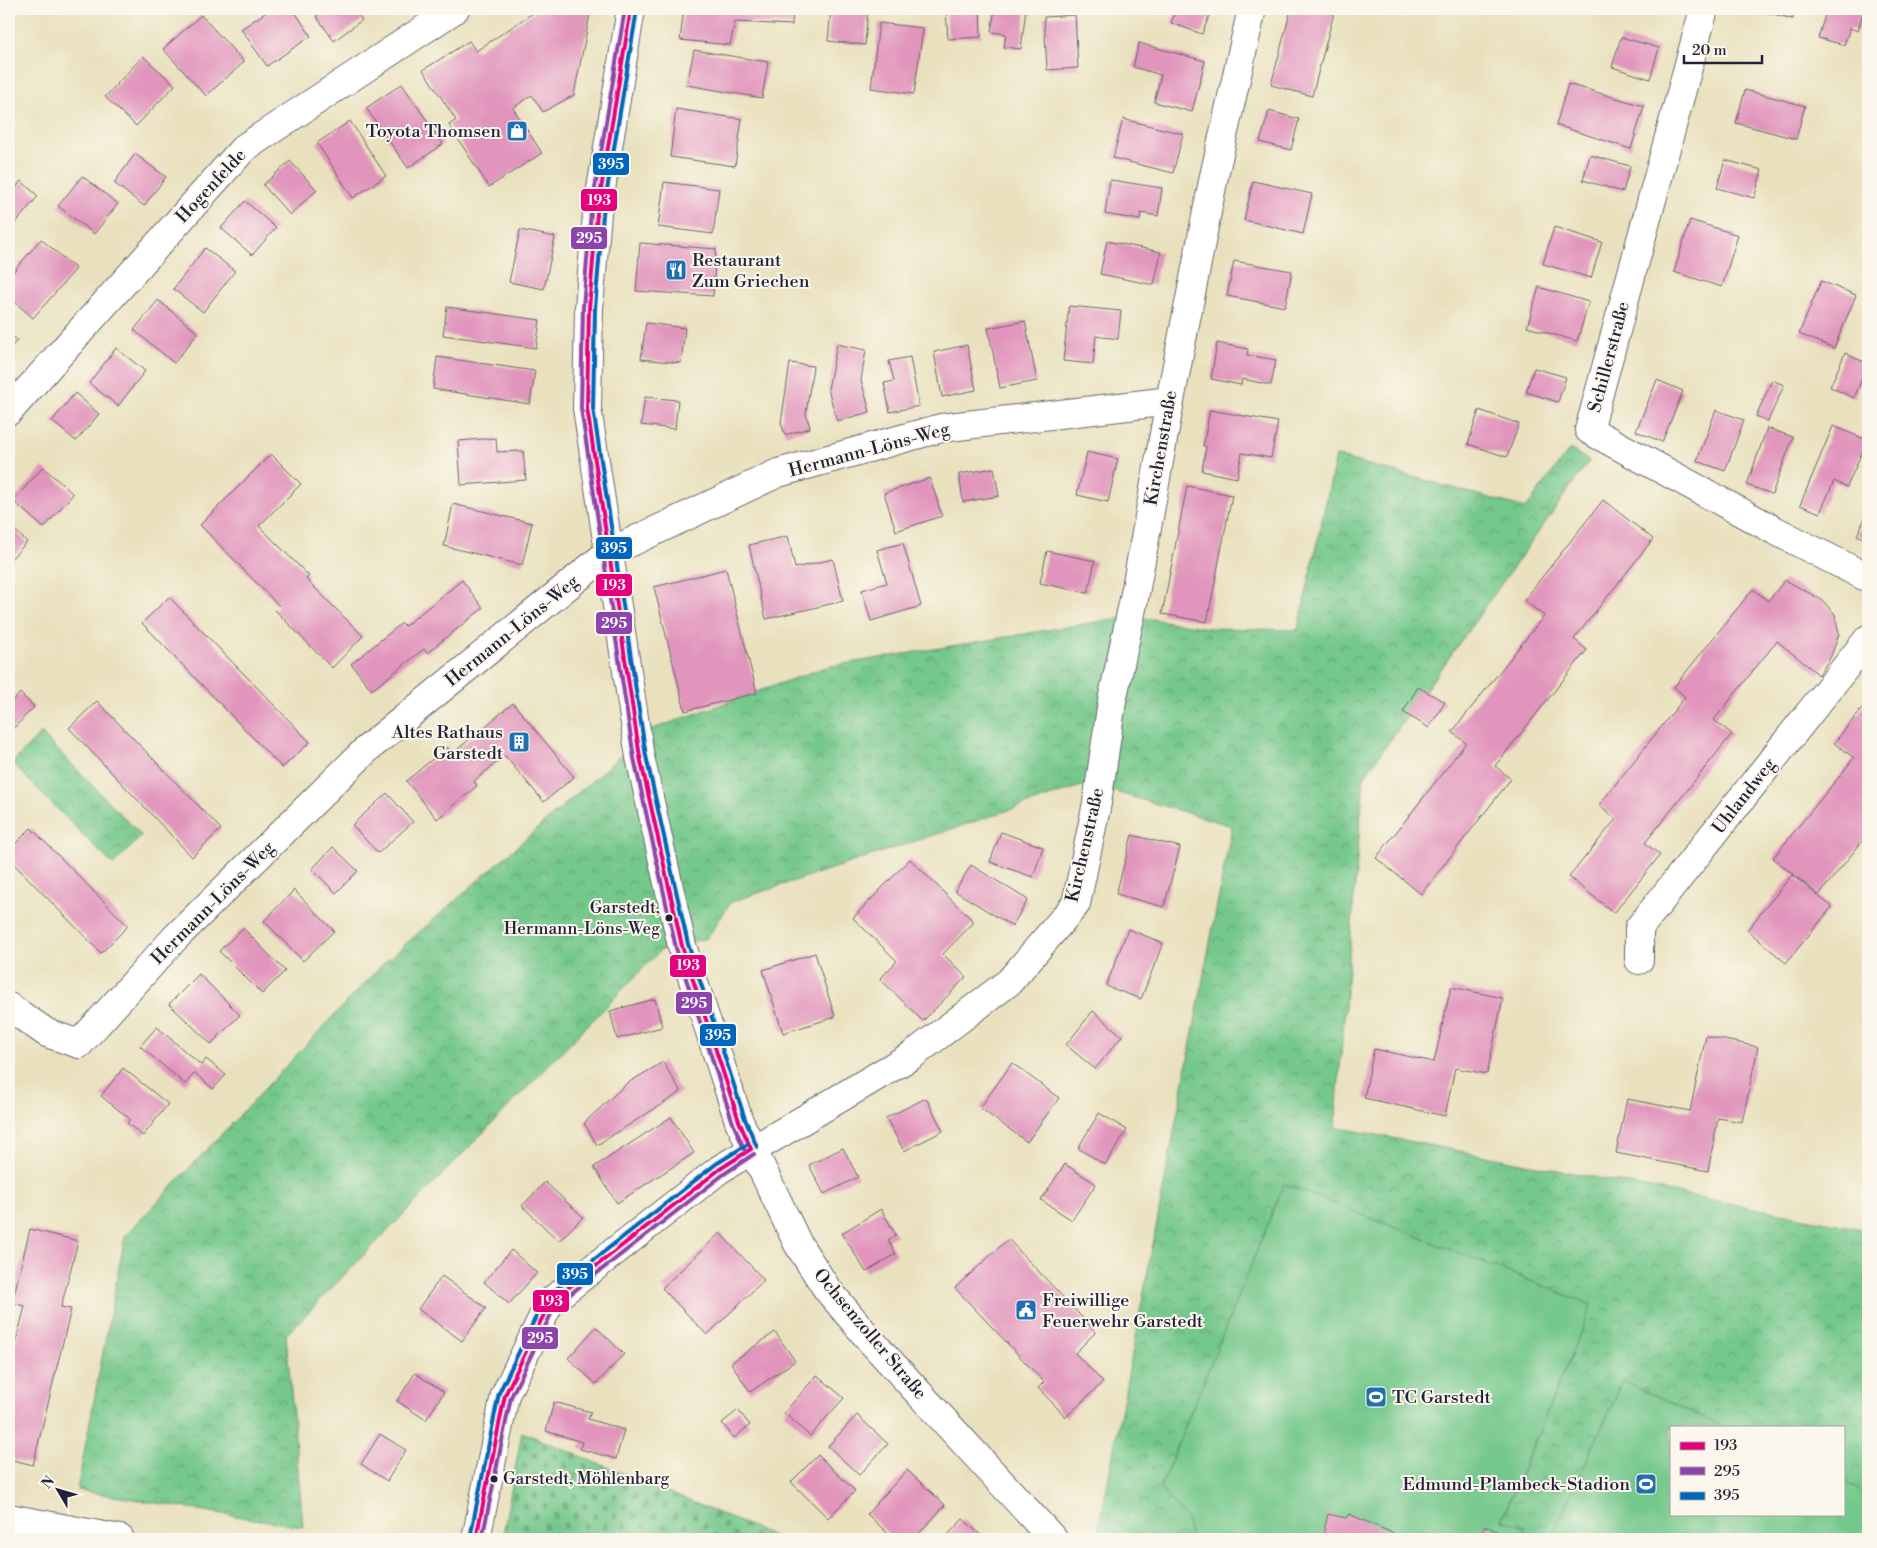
<svg xmlns="http://www.w3.org/2000/svg" width="1877" height="1548" font-family="'Libre Bodoni',serif">
	<style>
		.grass { fill: #75c88b; stroke: #4c7563 }
		.cemetery { fill: url(#cemetery-stones); stroke: #4c7563 }
		.park { fill: url(#park-crowns); stroke: #4c7563 }
		.building { fill: #e194bc }
		.lines { fill: none; stroke-linecap: round; stroke-linejoin: round }
		.minor-casing { stroke: #686569; stroke-width: 30 }
		.minor { stroke: #fff; stroke-width: 28 }
		.bus-1-casing { stroke: #fbf7ec; stroke-width: 8 }
		.bus-2-casing { stroke: #fbf7ec; stroke-width: 8 }
		.bus-3-casing { stroke: #fbf7ec; stroke-width: 8 }
		.bus-1 { stroke: #e5007d; stroke-width: 4 }
		.bus-2 { stroke: #8e44ad; stroke-width: 4 }
		.bus-3 { stroke: #0065bd; stroke-width: 4 }
		.bus-dot { fill: #22223b; stroke: #fbf7ec; stroke-width: 2 }
		.labels { text-anchor: middle; dominant-baseline: central; stroke-width: 4; stroke-linejoin: round; paint-order: stroke }
		.bus-label { font-size: 17px; fill: #22223b; stroke: #fbf7ec; text-anchor: end }
		.poi-label { font-size: 18px; fill: #22223b; stroke: #fbf7ec; text-anchor: end }
		.street-label { font-size: 18px; fill: #22223b; stroke: #fbf7ec }
		.line-badge { stroke: #fbf7ec; stroke-width: 2 }
		.badge-label { font-size: 14px; text-anchor: middle; font-weight: bold; fill: #fff }
	</style>
	<defs>
		<pattern id="cemetery-stones" width="16" height="16" patternUnits="userSpaceOnUse" patternTransform="scale(1.25)"><rect width="16" height="16" fill="#75c88b"/><path d="M2 7V4a2 2 0 0 1 4 0v3zM10 15v-3a2 2 0 0 1 4 0v3z" fill="#60a273"/></pattern>
		<pattern id="park-crowns" width="20" height="18" patternUnits="userSpaceOnUse" patternTransform="scale(1.25)"><rect width="20" height="18" fill="#75c88b"/><path d="M2 6a3 3 0 1 1 6 0M12 15a3 3 0 1 1 6 0" fill="none" stroke="#60a273"/></pattern>
	</defs>
	<rect width="100%" height="100%" fill="#fbf7ec"/>
	<filter id="ink" filterUnits="userSpaceOnUse"><feTurbulence type="fractalNoise" baseFrequency=".02" numOctaves="2"/><feDisplacementMap in="SourceGraphic" scale="10" xChannelSelector="R" yChannelSelector="G"/><feConvolveMatrix kernelMatrix="1 2 1 2 8 2 1 2 1" color-interpolation-filters="sRGB"/></filter>
	<filter id="wash" filterUnits="userSpaceOnUse"><feTurbulence type="fractalNoise" baseFrequency=".0096" numOctaves="4" result="noise"/><feDisplacementMap in="SourceGraphic" scale="20" xChannelSelector="R" yChannelSelector="G"/><feGaussianBlur stdDeviation="1.12" result="paint"/><feColorMatrix in="noise" values="0 0 0 0 0 0 0 0 0 0 0 0 0 0 0 0 0 1.4 0 .05"/><feComposite in="paint" operator="in"/></filter>
	<g filter="url(#wash)">
		<rect width="100%" height="100%" fill="#e9e1be"/>
		<g class="grass">
			<path d="M1284,1184L1592,1305L1502,1519L1526,1527L1521,1539H1190L1187,1519L1160,1488Z"/>
			<path d="M1623,1381L1724,1427H1671V1514H1843V1481L1868,1493V1539H1551Z"/>
		</g>
		<path class="cemetery" d="M522,1432L781,1539H502Z"/>
		<g class="park">
			<path d="M1570,449L1589,461L1364,777L1335,1127L1868,1230V1493L1843,1481V1427H1724L1623,1381L1551,1539H1521L1526,1527L1502,1520L1592,1305L1284,1184L1160,1488L1187,1519L1190,1539H1097L1232,826L1088,784L731,902L707,938L661,950L286,1335L303,1527L77,1490L125,1236L383,964L620,756L653,729L826,667L1132,616L1208,628L1298,630L1336,456L1526,508Z"/>
			<path d="M41,733L142,836L113,865L12,763Z"/>
		</g>
		<g id="blocks">
			<g class="building">
				<path d="M271,9H293L311,36L267,66L241,29Z"/>
				<path d="M325,9H354L362,20L334,41L316,16Z"/>
				<path d="M539,9H591L574,95L543,112L532,95L513,108L542,153L489,187L449,125L456,120L423,70L469,41L476,51Z"/>
				<path d="M684,9H793L792,25L735,22L730,45L680,40Z"/>
				<path d="M831,9H868L865,45L828,41Z"/>
				<path d="M946,9H980L981,37L948,39Z"/>
				<path d="M995,9H1026L1021,49L1004,47L1006,34L991,32Z"/>
				<path d="M1177,9H1212L1202,34L1171,23Z"/>
				<path d="M1291,9H1335L1312,96L1271,85Z"/>
				<path d="M1754,9H1795L1793,19Z"/>
				<path d="M1827,9H1864L1858,31L1850,28L1844,45L1818,38Z"/>
				<path d="M201,15L244,62L206,96L163,49Z"/>
				<path d="M1075,15L1078,68L1047,70L1044,17Z"/>
				<path d="M879,23L923,28L914,94L871,88Z"/>
				<path d="M1621,37L1659,48L1650,79L1612,67Z"/>
				<path d="M1139,43L1205,61L1192,112L1154,102L1161,75L1133,67Z"/>
				<path d="M694,50L768,62L762,98L687,85Z"/>
				<path d="M143,56L175,85L136,126L105,97Z"/>
				<path d="M402,84L443,144L408,168L366,108Z"/>
				<path d="M1568,84L1644,106L1631,149L1556,125Z"/>
				<path d="M1745,90L1805,106L1796,139L1736,123Z"/>
				<path d="M676,109L742,119L735,166L670,157Z"/>
				<path d="M1269,111L1299,119L1291,150L1260,142Z"/>
				<path d="M1123,119L1183,134L1173,173L1113,158Z"/>
				<path d="M350,121L386,176L353,198L317,143Z"/>
				<path d="M135,154L166,177L144,206L114,183Z"/>
				<path d="M1590,155L1630,166L1623,192L1583,180Z"/>
				<path d="M1725,160L1762,170L1754,198L1717,188Z"/>
				<path d="M290,161L317,190L290,215L263,185Z"/>
				<path d="M82,176L118,204L94,234L58,206Z"/>
				<path d="M1110,180L1162,188L1158,216L1141,213L1140,220L1105,214Z"/>
				<path d="M21,181L38,196L9,231V196Z"/>
				<path d="M1253,181L1312,194L1303,234L1244,220Z"/>
				<path d="M664,182L719,189L713,234L658,227Z"/>
				<path d="M245,201L276,228L252,255L221,228Z"/>
				<path d="M1690,220L1738,235L1722,287L1674,272Z"/>
				<path d="M1554,227L1602,242L1591,278L1543,264Z"/>
				<path d="M520,230L555,237L544,289L509,282Z"/>
				<path d="M41,239L76,269L33,318L9,297V277Z"/>
				<path d="M1107,241L1161,252L1154,285L1100,274Z"/>
				<path d="M640,243L716,249L713,296L636,291Z"/>
				<path d="M205,248L235,271L203,312L173,289Z"/>
				<path d="M1234,261L1292,271L1285,307L1227,296Z"/>
				<path d="M1821,281L1856,295L1834,348L1799,334Z"/>
				<path d="M1539,287L1589,302L1577,341L1527,327Z"/>
				<path d="M158,300L198,333L174,363L134,330Z"/>
				<path d="M1069,306L1121,311L1118,339L1096,336L1093,364L1063,361Z"/>
				<path d="M447,307L540,320L536,348L443,335Z"/>
				<path d="M1025,321L1037,381L1000,388L988,328Z"/>
				<path d="M646,323L685,328L681,363L641,359Z"/>
				<path d="M9,333L17,340L9,350Z"/>
				<path d="M1217,343L1248,349L1247,355L1276,360L1271,385L1242,379L1241,385L1211,379Z"/>
				<path d="M837,344L866,350L861,380L870,412L837,421L828,389Z"/>
				<path d="M967,345L976,390L942,397L934,352Z"/>
				<path d="M116,348L145,371L118,406L89,383Z"/>
				<path d="M1845,353L1868,364L1854,398L1830,387Z"/>
				<path d="M437,357L535,371L530,404L433,389Z"/>
				<path d="M910,357L919,406L890,412L884,383L894,381L889,361Z"/>
				<path d="M790,363L813,366L806,414L810,428L785,435L781,423Z"/>
				<path d="M1534,368L1566,377L1558,402L1526,392Z"/>
				<path d="M1657,380L1683,391L1662,442L1636,431Z"/>
				<path d="M1772,380L1784,385L1768,421L1756,416Z"/>
				<path d="M75,393L99,414L76,441L52,421Z"/>
				<path d="M645,397L678,400L675,429L641,425Z"/>
				<path d="M1210,410L1278,422L1271,458L1242,453L1237,478L1202,471L1206,446H1203Z"/>
				<path d="M1479,410L1519,424L1507,457L1468,444Z"/>
				<path d="M1716,410L1744,420L1725,471L1697,461Z"/>
				<path d="M1833,426L1867,440L1847,487L1834,481L1820,513L1800,505Z"/>
				<path d="M1767,428L1793,437L1772,494L1747,485Z"/>
				<path d="M496,438L497,452L523,451L526,480L461,485L458,441Z"/>
				<path d="M1087,452L1118,459L1108,502L1077,495Z"/>
				<path d="M271,454L301,484L259,526L309,576L306,579L363,636L332,668L275,610L279,606L200,525Z"/>
				<path d="M43,467L73,494L44,528L13,501Z"/>
				<path d="M994,468L999,496L963,502L959,474Z"/>
				<path d="M930,478L942,516L896,531L884,493Z"/>
				<path d="M1187,486L1232,495L1207,622L1162,614Z"/>
				<path d="M1603,500L1653,539L1574,639L1587,650L1495,766L1511,779L1421,894L1376,858L1466,743L1452,732L1544,616L1524,600Z"/>
				<path d="M453,504L532,523L522,565L444,546Z"/>
				<path d="M1868,512V541L1857,535Z"/>
				<path d="M9,524L27,542L9,561Z"/>
				<path d="M788,536L795,568L833,559L843,601L766,619L749,545Z"/>
				<path d="M903,543L921,606L871,621L862,590L887,583L877,550Z"/>
				<path d="M1047,551L1095,561L1088,593L1040,583Z"/>
				<path d="M726,569L757,693L685,711L654,587Z"/>
				<path d="M462,580L483,608L427,653L424,649L372,690L351,664L402,623L405,626Z"/>
				<path d="M1785,580L1822,600L1835,614L1839,634L1831,656L1819,675L1777,641L1714,720L1732,734L1645,843L1660,855L1614,913L1569,877L1616,819L1599,805L1685,697L1674,687L1753,589L1768,601Z"/>
				<path d="M169,597L310,742L282,768L142,623Z"/>
				<path d="M1418,687L1445,702L1429,728L1403,712Z"/>
				<path d="M20,693L34,707L9,733V705Z"/>
				<path d="M97,701L221,829L192,857L69,728Z"/>
				<path d="M1868,701V834L1819,895L1773,858L1854,758L1834,743Z"/>
				<path d="M513,703L574,777L544,802L505,756L474,781L477,786L437,819L406,781L447,747L452,754Z"/>
				<path d="M387,793L413,822L378,853L352,825Z"/>
				<path d="M31,828L128,926L101,953L9,859V850Z"/>
				<path d="M1001,832L1043,847L1033,877L990,862Z"/>
				<path d="M1132,835L1180,847L1164,907L1116,894Z"/>
				<path d="M333,847L358,871L336,893L312,869Z"/>
				<path d="M910,859L974,922L943,954L966,977L923,1021L880,979L897,961L853,918Z"/>
				<path d="M971,865L1028,900L1012,926L955,891Z"/>
				<path d="M1792,875L1832,907L1786,963L1747,930Z"/>
				<path d="M294,890L334,931L303,961L264,921Z"/>
				<path d="M243,928L285,971L262,994L219,951Z"/>
				<path d="M1128,929L1163,943L1141,999L1106,986Z"/>
				<path d="M815,953L835,1017L783,1033L763,970Z"/>
				<path d="M199,974L240,1015L211,1044L169,1004Z"/>
				<path d="M1451,987L1503,998L1487,1074L1455,1068L1445,1116L1364,1098L1374,1049L1434,1062Z"/>
				<path d="M655,999L662,1027L617,1039L610,1011Z"/>
				<path d="M1093,1011L1122,1036L1095,1069L1066,1045Z"/>
				<path d="M157,1027L201,1065L206,1059L226,1075L213,1089L195,1073L185,1084L140,1046Z"/>
				<path d="M1706,1036L1758,1047L1742,1122L1718,1118L1708,1171L1616,1153L1627,1099L1690,1111Z"/>
				<path d="M663,1062L681,1092L597,1145L584,1123L626,1084Z"/>
				<path d="M1012,1063L1059,1098L1027,1142L980,1108Z"/>
				<path d="M123,1068L168,1104L143,1136L127,1123L130,1119L101,1096Z"/>
				<path d="M926,1098L943,1131L904,1151L886,1118Z"/>
				<path d="M1099,1113L1127,1130L1105,1165L1078,1148Z"/>
				<path d="M671,1117L694,1153L617,1203L594,1167Z"/>
				<path d="M843,1148L858,1177L824,1194L809,1165Z"/>
				<path d="M1065,1164L1096,1184L1072,1220L1041,1200Z"/>
				<path d="M545,1182L583,1217L559,1241L522,1206Z"/>
				<path d="M881,1209L896,1235L888,1240L896,1254L866,1272L842,1233Z"/>
				<path d="M30,1229L78,1241L61,1307L71,1309L33,1465L9,1459V1370L25,1306L12,1303Z"/>
				<path d="M720,1233L764,1280L707,1335L662,1288Z"/>
				<path d="M1008,1239L1096,1332L1075,1353L1103,1382L1066,1417L1038,1388L1044,1382L955,1288Z"/>
				<path d="M511,1250L537,1273L509,1304L484,1282Z"/>
				<path d="M442,1276L486,1308L462,1341L418,1309Z"/>
				<path d="M596,1327L624,1354L596,1384L568,1358Z"/>
				<path d="M775,1332L795,1361L750,1392L731,1363Z"/>
				<path d="M415,1373L444,1392L426,1420L397,1401Z"/>
				<path d="M817,1375L844,1398L810,1436L784,1413Z"/>
				<path d="M554,1402L591,1412L588,1419L624,1430L616,1459L580,1449L582,1442L546,1431Z"/>
				<path d="M738,1410L750,1425L734,1438L722,1423Z"/>
				<path d="M857,1415L888,1444L859,1475L828,1446Z"/>
				<path d="M380,1434L406,1450L387,1481L361,1464Z"/>
				<path d="M818,1455L855,1491L828,1518L791,1482Z"/>
				<path d="M907,1470L945,1505L914,1539H894L867,1514Z"/>
				<path d="M1328,1514L1346,1518L1349,1514L1406,1539H1322Z"/>
				<path d="M963,1519L985,1539H944Z"/>
				<path d="M1485,1525L1505,1536L1504,1539H1478Z"/>
			</g>
		</g>
	</g>
	<g filter="url(#ink)">
		<use href="#blocks" fill-opacity="0" stroke="#686569" stroke-width="1"/>
		<g class="lines">
			<g class="minor-casing">
				<g id="minor">
					<path d="M631,9L597,213L589,308L587,408L640,757L682,946L739,1121L798,1244L827,1289L871,1341L1053,1539"/>
					<path d="M1704,9L1589,430L1774,530L1868,578"/>
					<path d="M9,411L244,148L455,9"/>
					<path d="M1639,960V928L1868,639"/>
					<path d="M9,1007L47,1033L79,1044L175,938L367,749L608,553L778,473L941,428L1170,401"/>
					<path d="M9,1518L120,1539"/>
					<path d="M476,1539L505,1395L550,1302L720,1169L911,1056L1009,982L1076,904L1097,803L1112,701L1134,599L1170,401L1214,176L1252,9"/>
				</g>
			</g>
			<use href="#minor" class="minor"/>
			<g class="bus-1-casing">
				<g id="bus-1">
					<path d="M631,9L597,213L589,308L587,408L640,757L682,946L739,1121L751,1149"/>
					<path d="M476,1539L505,1395L550,1302L720,1169L751,1149"/>
				</g>
			</g>
			<g class="bus-2-casing">
				<g id="bus-2">
					<path d="M625,9L591,212L583,308L581,408L634,758L676,948L733,1123L745,1151"/>
					<path d="M482,1539L511,1397L555,1306L724,1174L754,1154"/>
				</g>
			</g>
			<g class="bus-3-casing">
				<g id="bus-3">
					<path d="M637,10L603,214L595,308L593,408L646,756L688,944L745,1119L757,1147"/>
					<path d="M470,1538L499,1393L545,1298L716,1164L748,1144"/>
				</g>
			</g>
			<use href="#bus-1" class="bus-1"/>
			<use href="#bus-2" class="bus-2"/>
			<use href="#bus-3" class="bus-3"/>
		</g>
	</g>
	<defs>
		<g id="shop-square" transform="scale(1.125)"><rect x="-9" y="-9" width="18" height="18" rx="4" fill="#1f6fb2" stroke="#fbf7ec"/><path d="M-5-2.5h2.3a2.7 3.5 0 0 1 5.4 0H5L5.5 6h-11ZM-1.5-2.5h3a1.5 2.3 0 0 0-3 0Z" fill="#fff"/></g>
		<g id="restaurant-square" transform="scale(1.125)"><rect x="-9" y="-9" width="18" height="18" rx="4" fill="#1f6fb2" stroke="#fbf7ec"/><path d="M-5-6h1v4h1v-4h1v4h1v-4h1v5L-1.5 .5V6h-2V.5L-5-1ZM5-6V6H3V1.5H1.5Q1.5-4 5-6Z" fill="#fff"/></g>
		<g id="building-square" transform="scale(1.125)"><rect x="-9" y="-9" width="18" height="18" rx="4" fill="#1f6fb2" stroke="#fbf7ec"/><path d="M-4-6H4V6H1V3H-1V6H-4ZM-2.5-4.3h1.7v1.8h-1.7ZM.8-4.3h1.7v1.8H.8ZM-2.5-1h1.7V.8h-1.7ZM.8-1h1.7V.8H.8Z" fill="#fff"/></g>
		<g id="civic-square" transform="scale(1.125)"><rect x="-9" y="-9" width="18" height="18" rx="4" fill="#1f6fb2" stroke="#fbf7ec"/><path d="M-.6-6.5H3V-4.5H.6V-3L4-1V1h2V6H-6V1h2V-1L-.6-3ZM-1.2 2.5V6h2.4V2.5Z" fill="#fff"/></g>
		<g id="stadium-square" transform="scale(1.125)"><rect x="-9" y="-9" width="18" height="18" rx="4" fill="#1f6fb2" stroke="#fbf7ec"/><path d="M0-5a6.5 5 0 1 0 0 10a6.5 5 0 1 0 0-10ZM-3.5-1.8h7v3.6h-7Z" fill="#fff"/></g>
	</defs>
	<g fill-rule="evenodd">
		<use href="#shop-square" x="517" y="131"/>
		<use href="#restaurant-square" x="676" y="270"/>
		<use href="#building-square" x="519" y="742"/>
		<use href="#civic-square" x="1026" y="1310"/>
		<use href="#stadium-square" x="1376" y="1397"/>
		<use href="#stadium-square" x="1646" y="1484"/>
	</g>
	<g class="bus-dot">
		<circle cx="669" cy="918" r="4.5"/>
		<circle cx="494" cy="1479" r="4.5"/>
	</g>
	<g class="labels">
		<g class="bus-label">
			<text x="660" y="908">Garstedt,<tspan x="660" dy="21">Hermann-Löns-Weg</tspan></text>
			<text x="503" y="1479" text-anchor="start">Garstedt, Möhlenbarg</text>
		</g>
		<g class="poi-label">
			<text x="501" y="131">Toyota Thomsen</text>
			<text x="692" y="260" text-anchor="start">Restaurant<tspan x="692" dy="21">Zum Griechen</tspan></text>
			<text x="503" y="732">Altes Rathaus<tspan x="503" dy="21">Garstedt</tspan></text>
			<text x="1042" y="1300" text-anchor="start">Freiwillige<tspan x="1042" dy="21">Feuerwehr Garstedt</tspan></text>
			<text x="1392" y="1397" text-anchor="start">TC Garstedt</text>
			<text x="1630" y="1484">Edmund-Plambeck-Stadion</text>
		</g>
		<g class="street-label">
			<text transform="translate(211 186) rotate(-47)">Hogenfelde</text>
			<text transform="translate(1609 357) rotate(-75)">Schillerstraße</text>
			<text transform="translate(1161 448) rotate(-80)">Kirchenstraße</text>
			<text transform="translate(869 450) rotate(-15)">Hermann-Löns-Weg</text>
			<text transform="translate(512 631) rotate(-39)">Hermann-Löns-Weg</text>
			<text transform="translate(1744 796) rotate(-52)">Uhlandweg</text>
			<text transform="translate(1085 845) rotate(-77)">Kirchenstraße</text>
			<text transform="translate(213 903) rotate(-45)">Hermann-Löns-Weg</text>
			<text transform="translate(870 1334) rotate(50)">Ochsenzoller Straße</text>
		</g>
	</g>
	<g class="line-badge">
		<rect x="592" y="152" width="38" height="24" rx="5" fill="#0065bd"/>
		<rect x="580" y="188" width="38" height="24" rx="5" fill="#e5007d"/>
		<rect x="570" y="226" width="38" height="24" rx="5" fill="#8e44ad"/>
		<rect x="595" y="536" width="38" height="24" rx="5" fill="#0065bd"/>
		<rect x="595" y="573" width="38" height="24" rx="5" fill="#e5007d"/>
		<rect x="595" y="611" width="38" height="24" rx="5" fill="#8e44ad"/>
		<rect x="669" y="954" width="38" height="24" rx="5" fill="#e5007d"/>
		<rect x="675" y="991" width="38" height="24" rx="5" fill="#8e44ad"/>
		<rect x="699" y="1023" width="38" height="24" rx="5" fill="#0065bd"/>
		<rect x="556" y="1262" width="38" height="24" rx="5" fill="#0065bd"/>
		<rect x="532" y="1289" width="38" height="24" rx="5" fill="#e5007d"/>
		<rect x="521" y="1326" width="38" height="24" rx="5" fill="#8e44ad"/>
	</g>
	<g class="badge-label">
		<text x="611" y="169">395</text>
		<text x="599" y="205">193</text>
		<text x="589" y="243">295</text>
		<text x="614" y="553">395</text>
		<text x="614" y="590">193</text>
		<text x="614" y="628">295</text>
		<text x="688" y="970">193</text>
		<text x="694" y="1008">295</text>
		<text x="718" y="1040">395</text>
		<text x="575" y="1279">395</text>
		<text x="551" y="1306">193</text>
		<text x="540" y="1343">295</text>
	</g>
	<rect width="1877" height="1548" fill="none" stroke="#fbf7ec" stroke-width="30"/>
	<rect x="1670" y="1426" width="175" height="90" fill="#fbf7ec" stroke="#a4a2a5"/>
	<rect x="1680" y="1442" width="25" height="8" fill="#e5007d" stroke="#a4a2a5"/>
	<text x="1714" y="1450" font-size="15" fill="#22223b">193</text>
	<rect x="1680" y="1467" width="25" height="8" fill="#8e44ad" stroke="#a4a2a5"/>
	<text x="1714" y="1476" font-size="15" fill="#22223b">295</text>
	<rect x="1680" y="1492" width="25" height="8" fill="#0065bd" stroke="#a4a2a5"/>
	<text x="1714" y="1500" font-size="15" fill="#22223b">395</text>
	<g transform="translate(58 1490) rotate(308)" stroke="#fbf7ec" stroke-width="4" paint-order="stroke">
	<path d="M0-4L9 19L0 12L-9 19Z" fill="#22223b"/>
	<text y="-8" font-size="14" font-weight="bold" text-anchor="middle" fill="#22223b">N</text>
	</g>
	<path d="M1684 55v8h78v-8" fill="none" stroke="#22223b" stroke-width="2.5"/>
	<text x="1692" y="55" font-size="15" fill="#22223b" stroke="#fbf7ec" stroke-width="4" paint-order="stroke">20 m</text>
</svg>
